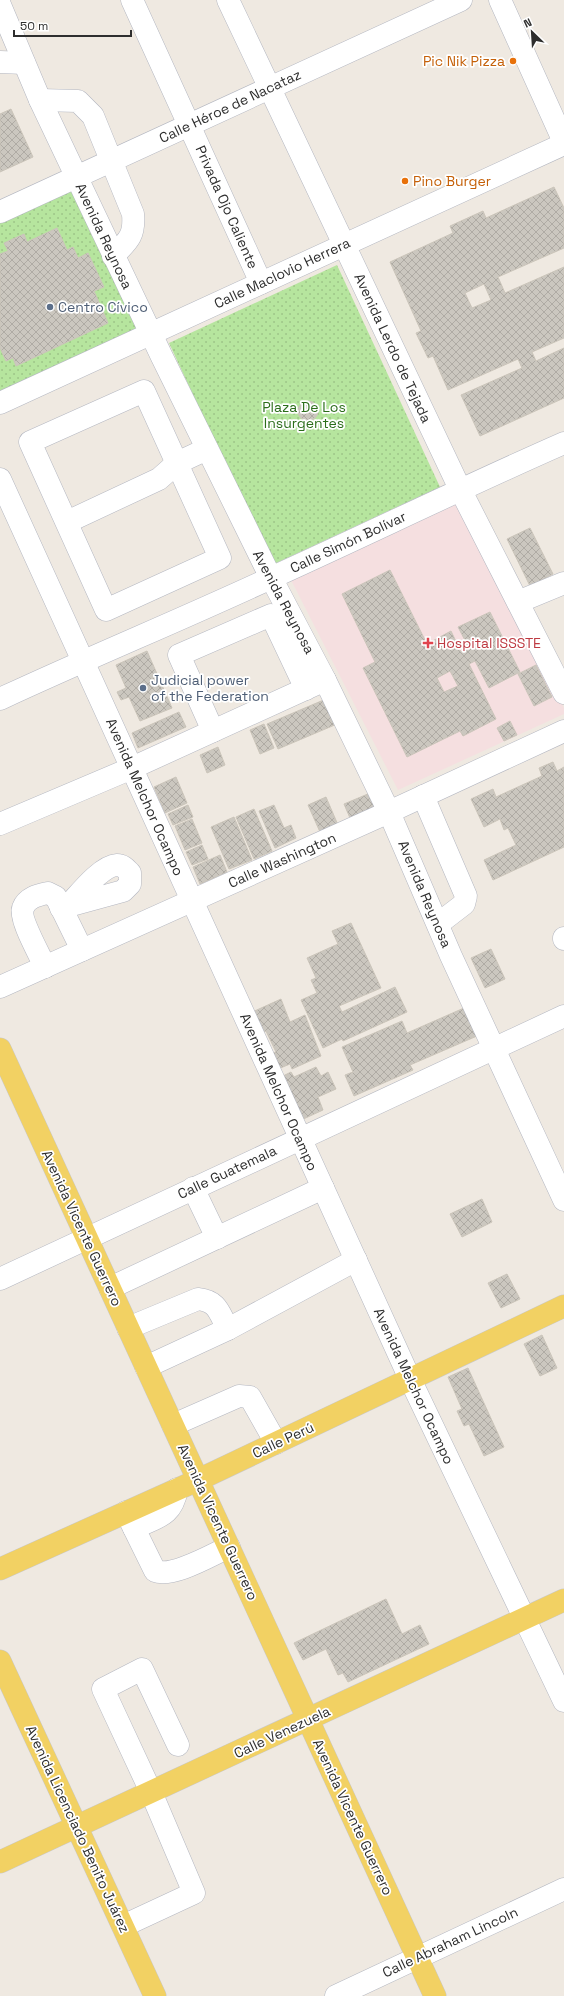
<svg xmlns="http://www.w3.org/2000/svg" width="564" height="1996" font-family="'Space Grotesk',sans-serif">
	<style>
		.medical { fill: #f5dfe0 }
		.park { fill: url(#park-dots) }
		.building { fill: url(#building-cross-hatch); stroke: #cbc5ba; fill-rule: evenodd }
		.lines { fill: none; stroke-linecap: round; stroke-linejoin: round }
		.minor-casing { stroke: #b4b7c1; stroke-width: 23 }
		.major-casing { stroke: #c9c9c9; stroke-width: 23 }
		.minor { stroke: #fff; stroke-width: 22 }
		.major { stroke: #f2d163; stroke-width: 22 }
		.food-dot { fill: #e8710a; stroke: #fff; stroke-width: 1.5 }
		.service-dot { fill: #5c6f8a; stroke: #fff; stroke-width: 1.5 }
		.health-dot { fill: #e0444e; stroke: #fff; stroke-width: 1.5 }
		.labels { text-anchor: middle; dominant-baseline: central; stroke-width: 3.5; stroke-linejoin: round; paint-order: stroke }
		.food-label { font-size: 14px; fill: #c56008; stroke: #fff; text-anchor: end }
		.street-label { font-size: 14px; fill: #2e2e2e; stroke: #fff }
		.service-label { font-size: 14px; fill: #4e5e75; stroke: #fff; text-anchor: start }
		.park-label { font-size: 14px; fill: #2c6e1b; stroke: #fff }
		.health-label { font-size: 14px; fill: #be3a42; stroke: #fff; text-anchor: start }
	</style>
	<defs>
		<pattern id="park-dots" width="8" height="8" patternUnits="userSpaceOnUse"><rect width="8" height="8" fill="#b6e59e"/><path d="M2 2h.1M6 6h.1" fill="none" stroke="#9dc588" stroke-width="1.8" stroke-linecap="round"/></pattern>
		<pattern id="building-cross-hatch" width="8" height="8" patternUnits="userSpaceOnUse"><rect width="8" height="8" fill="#cbc7bf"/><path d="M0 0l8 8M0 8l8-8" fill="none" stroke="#afaba4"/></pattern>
	</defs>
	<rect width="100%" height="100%" fill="#efe9e1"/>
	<path class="medical" d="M456,503L466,509L564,708V714L398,790L290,578Z"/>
	<g class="park">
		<path d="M72,184L141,329L0,395V218Z"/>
		<path d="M337,265L440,487L272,565L169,343Z"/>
	</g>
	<g class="building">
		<path d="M11,109L33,157L0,172V114Z"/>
		<path d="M554,187L564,208V248L498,277L505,293L564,267V338L532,352L536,361L564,348V398L480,436L461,395L522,368L518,359L448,390L433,356L428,358L416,333L421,331L390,262L453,233L450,226L483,211L486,218ZM484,284L491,300L472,308L465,293Z"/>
		<path d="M57,228L67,250L73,247L78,258L88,253L104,287L94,291L108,323L16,366L13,358L6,361L0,348V254L8,251L4,243L24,234L27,242Z"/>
		<circle cx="308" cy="411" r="10"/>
		<path d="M530,528L553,574L530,586L507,539Z"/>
		<path d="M390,570L427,644L451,631L461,652L469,648L458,627L490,612L520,672L489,688L475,661L469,664L496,719L463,736L460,731L407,757L363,668L375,662L342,594ZM450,671L458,686L444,692L437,678Z"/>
		<path d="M147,651L172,708L140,721L129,697L121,700L117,692L126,688L116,665Z"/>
		<path d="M536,665L552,697L534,706L518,674Z"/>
		<path d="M326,699L337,724L278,749L267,724Z"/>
		<path d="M179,712L186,727L138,748L132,733Z"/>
		<path d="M510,721L517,735L504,741L497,728Z"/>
		<path d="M264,724L274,748L260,754L250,730Z"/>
		<path d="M218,747L225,765L207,773L200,755Z"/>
		<path d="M553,762L557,771L564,767V847L493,880L484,860L516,845L508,828L504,830L500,819L484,827L471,799L493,789L496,797L542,776L539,768Z"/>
		<path d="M176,777L187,803L165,813L154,787Z"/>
		<path d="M375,791L381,804L350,818L344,804Z"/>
		<path d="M326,797L338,825L320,832L308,805Z"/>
		<path d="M188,805L193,817L173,825L168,814Z"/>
		<path d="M274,805L284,828L291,825L296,838L275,848L259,811Z"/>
		<path d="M254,809L272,851L254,859L236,817Z"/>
		<path d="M234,817L252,860L229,869L211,827Z"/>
		<path d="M192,819L202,843L185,850L175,826Z"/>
		<path d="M202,845L208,859L192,865L186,852Z"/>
		<path d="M220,855L227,872L200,884L193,867Z"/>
		<path d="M351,923L381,988L339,1006L342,1012L395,987L407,1012L343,1041L342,1039L323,1048L301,1000L317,993L311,980L316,978L307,958L338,944L332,931Z"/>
		<path d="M491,949L505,979L485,988L471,958Z"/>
		<path d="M281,999L290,1022L305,1015L321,1056L292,1069L290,1064L278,1069L271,1054L276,1052L266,1031L258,1034L248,1014Z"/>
		<path d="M464,1008L477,1036L410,1065L413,1070L354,1096L345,1075L353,1072L342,1047L402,1021L407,1033Z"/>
		<path d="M316,1067L321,1076L328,1072L336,1089L318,1097L323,1110L299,1121L279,1078L291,1072L294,1077Z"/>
		<path d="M482,1199L492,1222L462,1237L450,1214Z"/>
		<path d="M507,1274L520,1299L501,1308L488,1283Z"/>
		<path d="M542,1335L557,1368L540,1376L524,1344Z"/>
		<path d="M468,1368L504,1447L484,1456L469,1424L464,1426L457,1411L462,1409L448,1377Z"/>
		<path d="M386,1599L402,1634L420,1625L429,1644L348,1682L343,1673L338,1675L326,1649L303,1660L294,1643Z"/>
	</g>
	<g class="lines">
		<g class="minor-casing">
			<g id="minor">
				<path d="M132,0L261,283"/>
				<path d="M228,0L460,489L564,693"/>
				<path d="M500,0L564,142"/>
				<path d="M0,5L40,100L162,357L267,570L325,680L389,812L451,956L564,1200"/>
				<path d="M0,62L24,63"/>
				<path d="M40,100L78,101L93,116L133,214C135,236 128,241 113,256"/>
				<path d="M0,212L461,0"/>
				<path d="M144,391L220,558L106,610L30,442Z"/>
				<path d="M0,403L564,144"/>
				<path d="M0,479L410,1379L564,1701"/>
				<path d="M67,522L159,479L177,463L207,449"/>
				<path d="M518,602L564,583"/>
				<path d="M0,699C90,657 183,619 273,577C370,533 466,486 564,443"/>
				<path d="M213,731L179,655L271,615L306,689"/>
				<path d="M423,796L466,896L464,904L438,924"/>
				<path d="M0,824L132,768L325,680"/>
				<path d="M61,908L123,891L130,884V873C126,869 123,865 117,865C101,866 80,893 69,905"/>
				<path d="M564,938V939"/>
				<path d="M45,967C40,955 19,919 23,908C27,897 39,895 48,893L56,897L82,950"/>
				<path d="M0,987L389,812L564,731"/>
				<path d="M193,1188L217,1238"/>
				<path d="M0,1279L564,1016"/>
				<path d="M110,1288L323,1188"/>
				<path d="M128,1328L198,1299C218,1301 219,1313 228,1329"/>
				<path d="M146,1367L228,1329L356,1260"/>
				<path d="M173,1425L239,1396L250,1397L276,1443"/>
				<path d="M126,1512L155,1571C173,1578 211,1555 229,1547"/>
				<path d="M134,1528C157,1517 172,1517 177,1489"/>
				<path d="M123,1926L194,1893L151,1792L103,1689L142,1669L178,1745"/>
				<path d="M336,1996L564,1889"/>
			</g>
		</g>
		<g class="major-casing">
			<g id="major">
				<path d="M0,1049L435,1996"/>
				<path d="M0,1569L198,1480L564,1306"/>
				<path d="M0,1661L155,1996"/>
				<path d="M0,1862L564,1600"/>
			</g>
		</g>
		<use href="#minor" class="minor"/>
		<use href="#major" class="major"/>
	</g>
	<g class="food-dot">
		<circle cx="513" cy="61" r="4"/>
		<circle cx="405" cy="181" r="4"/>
	</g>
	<g class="service-dot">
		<circle cx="50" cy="307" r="4"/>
		<circle cx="143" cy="688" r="4"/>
	</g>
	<path class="health-dot" d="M426 637h4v4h4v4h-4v4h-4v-4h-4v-4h4z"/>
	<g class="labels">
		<g class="food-label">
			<text x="505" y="61">Pic Nik Pizza</text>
			<text x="413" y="181" text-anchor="start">Pino Burger</text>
		</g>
		<g class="street-label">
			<text transform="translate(230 106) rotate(-25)">Calle Héroe de Nacataz</text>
			<text transform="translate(227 207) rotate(66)">Privada Ojo Caliente</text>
			<text transform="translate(104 236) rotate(65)">Avenida Reynosa</text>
			<text transform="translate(282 273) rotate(-25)">Calle Maclovio Herrera</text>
			<text transform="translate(393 348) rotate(65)">Avenida Lerdo de Tejada</text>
			<text transform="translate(348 542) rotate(-25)">Calle Simón Bolívar</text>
			<text transform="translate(284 602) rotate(62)">Avenida Reynosa</text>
			<text transform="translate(145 797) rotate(66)">Avenida Melchor Ocampo</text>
			<text transform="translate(282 860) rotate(-24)">Calle Washington</text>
			<text transform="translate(425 894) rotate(67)">Avenida Reynosa</text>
			<text transform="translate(279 1092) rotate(66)">Avenida Melchor Ocampo</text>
			<text transform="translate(227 1172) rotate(-25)">Calle Guatemala</text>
			<text transform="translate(82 1228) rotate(65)">Avenida Vicente Guerrero</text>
			<text transform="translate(414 1386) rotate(65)">Avenida Melchor Ocampo</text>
			<text transform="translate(283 1440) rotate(-25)">Calle Perú</text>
			<text transform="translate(218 1522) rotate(65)">Avenida Vicente Guerrero</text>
			<text transform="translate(282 1732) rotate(-25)">Calle Venezuela</text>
			<text transform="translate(353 1817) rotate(65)">Avenida Vicente Guerrero</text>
			<text transform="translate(78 1829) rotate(65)">Avenida Licenciado Benito Juárez</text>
			<text transform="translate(450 1942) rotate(-25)">Calle Abraham Lincoln</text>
		</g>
		<g class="service-label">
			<text x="58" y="307">Centro Cívico</text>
			<text x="151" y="680">Judicial power<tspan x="151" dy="16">of the Federation</tspan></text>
		</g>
		<g class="park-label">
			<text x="304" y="407">Plaza De Los<tspan x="304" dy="16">Insurgentes</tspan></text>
		</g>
		<g class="health-label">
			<text x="437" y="643">Hospital ISSSTE</text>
		</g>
	</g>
	<g transform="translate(532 32) rotate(335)" stroke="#ffffff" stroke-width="3" paint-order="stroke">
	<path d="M0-3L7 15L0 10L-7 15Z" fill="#2e2e2e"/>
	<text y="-6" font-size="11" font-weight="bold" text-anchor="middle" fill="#2e2e2e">N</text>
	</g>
	<path d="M14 30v6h117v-6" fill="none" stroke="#2e2e2e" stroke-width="2"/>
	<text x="20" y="30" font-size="12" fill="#2e2e2e" stroke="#ffffff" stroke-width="3" paint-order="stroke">50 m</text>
</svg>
